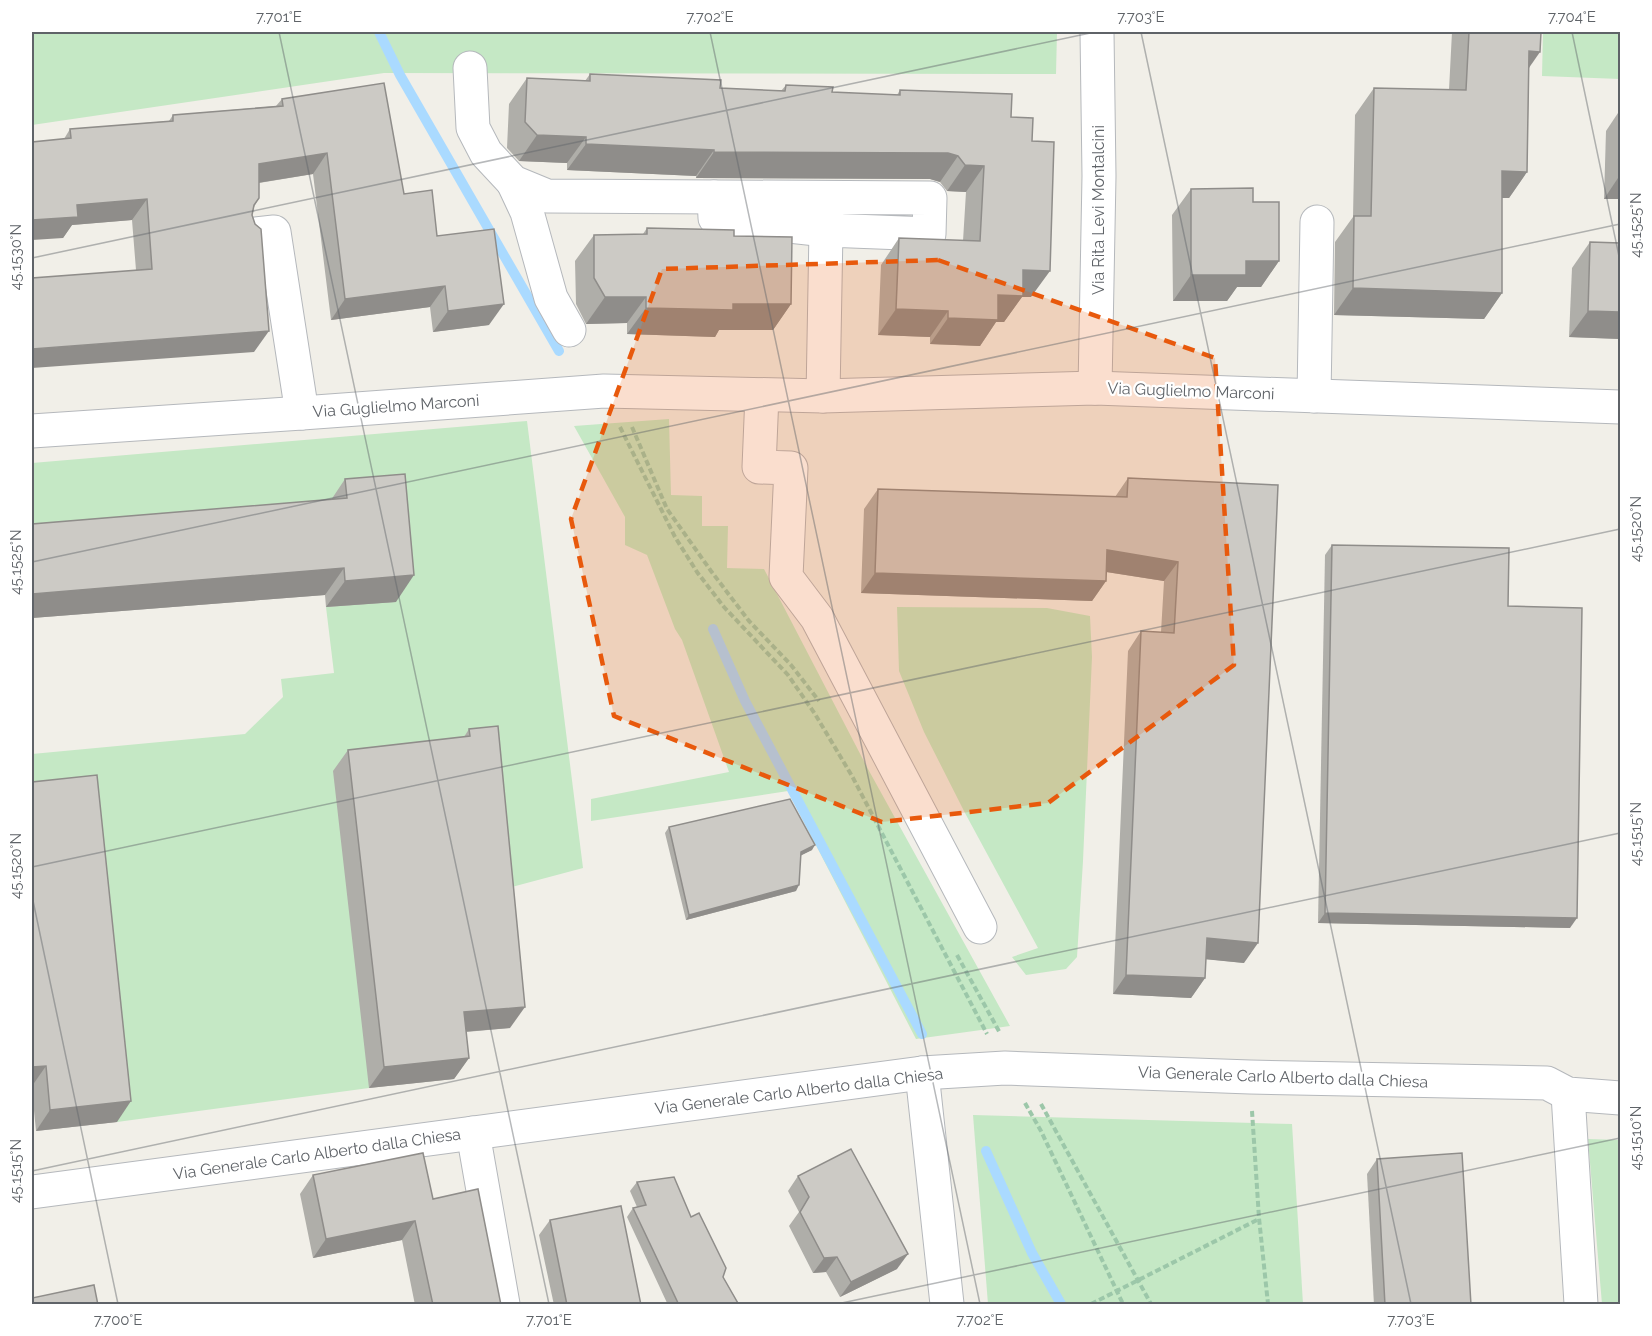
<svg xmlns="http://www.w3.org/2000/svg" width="1652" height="1336" font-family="Raleway,sans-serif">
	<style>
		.green { fill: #c5e8c5 }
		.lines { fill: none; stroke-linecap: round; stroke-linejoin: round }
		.stream { stroke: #aadaff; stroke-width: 10 }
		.minor-casing { stroke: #b5b8bc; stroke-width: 35 }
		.path { stroke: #9cc7a9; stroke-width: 4; stroke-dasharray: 6 3; stroke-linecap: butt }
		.minor { stroke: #fff; stroke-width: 33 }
		.wall { fill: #afaea9 }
		.shaded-wall { fill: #8f8d8a }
		.building { fill: #cccac5; stroke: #8f8d8a; stroke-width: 1.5 }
		.marked { fill: #e8590c; fill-opacity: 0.2; stroke: #e8590c; stroke-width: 4.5; stroke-dasharray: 12 8; stroke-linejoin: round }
		.ticks { fill: none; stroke: #5f6368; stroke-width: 1.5; stroke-opacity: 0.45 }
		.labels { text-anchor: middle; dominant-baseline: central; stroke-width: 4.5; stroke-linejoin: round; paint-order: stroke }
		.street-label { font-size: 16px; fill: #5f6368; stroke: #fff }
		.neatline { fill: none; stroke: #5f6368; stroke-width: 2 }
		.ticks-label { font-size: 15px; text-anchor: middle; fill: #5f6368 }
	</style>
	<rect width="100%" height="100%" fill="#f1efe8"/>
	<g class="green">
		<path d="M32,32H1057L1056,74L384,73L32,125Z"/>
		<path d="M1543,32H1620V79L1542,76Z"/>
		<path d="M669,419L671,495L702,496V526H728L727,568L764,569L868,769L1010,1026L916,1039L788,791L591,821V799L729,772L682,640L675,629L647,555L625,545V517L574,426Z"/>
		<path d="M527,421L583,868L497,891L369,1088L117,1122L82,796L32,800V754L245,734L283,697L281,679L334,673L326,607L396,601L32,544V463Z"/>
		<path d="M897,607L1047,608L1090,616L1092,657L1083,861L1077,957L1066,969L1026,975L1012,957L1038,948L965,813L924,732L899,671Z"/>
		<path d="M973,1115L1292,1124L1303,1304H988Z"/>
		<path d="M1588,1139L1620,1140V1304H1602Z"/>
	</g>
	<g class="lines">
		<g class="stream">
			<path d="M379,32L400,75L559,351"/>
			<path d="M713,629L745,701L922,1034"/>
			<path d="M986,1151L1032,1253L1061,1304"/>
		</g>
		<g class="minor-casing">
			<g id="minor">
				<path d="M470,68L473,128L486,153L513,182L547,196L930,198L929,234L826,230L823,396"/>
				<path d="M513,182L527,212L551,298L569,330"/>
				<path d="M714,197L715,218L826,230L827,209"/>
				<path d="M256,234L274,232L302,413"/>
				<path d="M1095,388L1099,176L1097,32"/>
				<path d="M762,395L759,467L791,468L786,577L817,618L980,927"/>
				<path d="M1314,396L1317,222"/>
				<path d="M32,431L302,413L604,391L823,396L1095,388L1620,407"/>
				<path d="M922,1073L947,1304"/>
				<path d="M1568,1094L1581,1304"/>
				<path d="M473,1133L503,1304"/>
				<path d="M32,1192L922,1073L1005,1068L1250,1077L1547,1083L1568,1094L1620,1098"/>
			</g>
		</g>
		<g class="path">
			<path d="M620,427L675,537L697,572L724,607L788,675L815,714L852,776L987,1034"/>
			<path d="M632,427L667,509L711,571L749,621L791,665L819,701"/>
			<path d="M957,955L1000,1033"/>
			<path d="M1025,1103L1041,1131L1123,1304"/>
			<path d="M1041,1104L1151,1304"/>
			<path d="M1252,1111L1259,1218L1268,1304"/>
			<path d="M1091,1304L1259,1219"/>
		</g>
		<use href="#minor" class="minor"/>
	</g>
	<g class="wall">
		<path d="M1452,32H1541L1529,68L1527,172L1509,198H1502V293L1484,319L1334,315L1335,242L1353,217L1355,115L1374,88L1449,90Z"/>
		<path d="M590,74L720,88L781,91L786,85L832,92L897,95L900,90L1011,117L1032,141L1031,297H1022L1004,322H996L980,346L930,344V337L878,335L881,265L899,238L963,241L966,192L947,191L940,182L930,179L696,178V176L567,170V163L519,161L507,148L509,104L527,78L585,81Z"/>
		<path d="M282,99L404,194L437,236L489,325L433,332L430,307L331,320L313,174L259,183V198L254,207L252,215L254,352L136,270L132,220L72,225L63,238L64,139L70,129L169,121L173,115L276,106Z"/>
		<path d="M1620,110V199H1604L1606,131Z"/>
		<path d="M1191,189L1253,202L1279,261L1261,287H1237L1227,301H1173L1172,215Z"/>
		<path d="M647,228L734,236L791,304L773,330H719L715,337L627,334V323L586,324L576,304L575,261L594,235L643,234Z"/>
		<path d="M1590,242L1620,339L1569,337L1572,268Z"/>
		<path d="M1128,478L1278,485L1244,963L1206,959L1205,978L1191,998L1113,994L1128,651L1141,631L1161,632L1164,581L1106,572V581L1092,601L861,593L864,509L878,489L1115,497Z"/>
		<path d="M345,479L396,602L326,607L325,595L32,618V524L331,500Z"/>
		<path d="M1332,545L1570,928L1318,923L1325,555Z"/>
		<path d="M469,729L510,1028L466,1032L469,1058L454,1079L369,1088L333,771L348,750L464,737Z"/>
		<path d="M32,782L117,1122L36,1131L32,1090Z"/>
		<path d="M669,827L812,850L801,855L796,891L686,920L665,833Z"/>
		<path d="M1377,1159L1471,1305H1374L1367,1174Z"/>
		<path d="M313,1175L433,1199L501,1305H415L402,1240L313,1258L300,1194Z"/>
		<path d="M798,1176L897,1269L840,1297L826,1272L813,1273L789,1226L799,1212L788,1191Z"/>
		<path d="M637,1182L691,1217L723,1277L739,1305H668L627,1217L633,1208L637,1207L630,1191Z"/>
		<path d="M550,1220L641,1305H554L539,1235Z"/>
	</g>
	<g class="shaded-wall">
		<path d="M1529,51L1540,52L1522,78Z"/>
		<path d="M537,135L586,137L567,163L519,161Z"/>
		<path d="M586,144L714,150L696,176L567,170Z"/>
		<path d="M714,152L948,153L958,156L940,182L930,179L696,178Z"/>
		<path d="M327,153L313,174L245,185L259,164Z"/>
		<path d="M965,165L984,166L966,192L947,191Z"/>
		<path d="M1502,171L1527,172L1509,198H1483Z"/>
		<path d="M1620,175V199H1604Z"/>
		<path d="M147,199L132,220L72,225L63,238L32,240V220L77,205Z"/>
		<path d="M1246,261H1279L1261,287H1237L1227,301H1173L1191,275Z"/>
		<path d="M1023,270L1050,271L1031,297H1022L1004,322H996L980,346L930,344L948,318L998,295Z"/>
		<path d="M445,286L430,307L331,320L345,299Z"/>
		<path d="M1353,288L1502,293L1484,319L1334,315Z"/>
		<path d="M605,297H646L627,323L586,324Z"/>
		<path d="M504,304L489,325L433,332L448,311Z"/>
		<path d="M733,304H791L773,330H719L715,337L627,334L646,308Z"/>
		<path d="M896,309L948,311L930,337L878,335Z"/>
		<path d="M1588,311L1620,312V339L1569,337Z"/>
		<path d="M269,331L254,352L32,368V349Z"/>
		<path d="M1107,550L1178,562L1164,581L1094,570Z"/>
		<path d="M344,568L325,595L32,618V594Z"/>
		<path d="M875,573L1106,581L1092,601L861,593Z"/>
		<path d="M414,575L396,602L326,607L345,581Z"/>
		<path d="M815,845L812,850L798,857L801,852Z"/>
		<path d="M799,885L796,891L686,920L689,915Z"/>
		<path d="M1325,913L1577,918L1570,928L1318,923Z"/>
		<path d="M1207,938L1258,943L1244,963L1193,958Z"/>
		<path d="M1126,975L1205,978L1191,998L1113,994Z"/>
		<path d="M525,1007L510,1028L449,1033L464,1012Z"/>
		<path d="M469,1058L454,1079L369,1088L384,1067Z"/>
		<path d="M46,1066L32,1086V1067Z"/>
		<path d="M131,1101L117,1122L36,1131L50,1110Z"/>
		<path d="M415,1221L402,1240L313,1258L326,1239Z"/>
		<path d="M908,1254L897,1269L840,1297L851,1282Z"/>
		<path d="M837,1257L826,1272L813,1273L824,1258Z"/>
	</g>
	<g class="building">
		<path d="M1469,32H1541L1540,52L1529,51L1527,172L1502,171V293L1353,288L1354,216H1371L1374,88L1466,90Z"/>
		<path d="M590,74L721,80L720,88L785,91L786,85L833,87L832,92L900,95V90L1012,94L1011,117L1033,118L1032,141L1054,142L1050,271L1023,270V296L998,295V320L948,318V311L896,309L899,238L980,241L984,166L965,165L958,156L948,153L714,152V150L586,144V137L537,135L525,122L527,78L590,81Z"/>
		<path d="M384,83L404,194L432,190L437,236L494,229L504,304L448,311L445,286L345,299L327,153L259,164V198L254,205L252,215L255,224L261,229L269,331L32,349V278L152,269L147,199L77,205L78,217L32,220V142L71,138L70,129L173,121V115L283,106L282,99Z"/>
		<path d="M1253,188V202H1279V261H1246V275H1191V189Z"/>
		<path d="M647,228L734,230V236L792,237L791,304H733V310L646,308V297H605L594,278V235L647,234Z"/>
		<path d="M1590,242L1620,243V312L1588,311Z"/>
		<path d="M405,474L414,575L345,581L344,568L32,594V524L347,498L345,479Z"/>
		<path d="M1128,478L1278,485L1258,943L1207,938L1205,978L1126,975L1141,631L1174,633L1178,562L1107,550L1106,581L875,573L878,489L1127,497Z"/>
		<path d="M1332,545L1509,548L1508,606L1582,608L1577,918L1325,913Z"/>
		<path d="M498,726L525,1007L464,1012L469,1058L384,1067L348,750L470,736L469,729Z"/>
		<path d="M97,775L131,1101L50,1110L46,1066L32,1067V782Z"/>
		<path d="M790,799L815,845L801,852L799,885L689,915L669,827Z"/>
		<path d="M851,1149L908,1254L851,1282L837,1257L824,1258L800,1212L809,1197L798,1176Z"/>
		<path d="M423,1153L433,1199L478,1189L501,1305H433L415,1221L326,1239L313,1175Z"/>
		<path d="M1462,1153L1471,1305H1385L1377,1159Z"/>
		<path d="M674,1177L691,1217L699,1213L726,1268L723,1277L739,1305H679L633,1208L646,1205L637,1182Z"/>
		<path d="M621,1206L641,1305H567L550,1220Z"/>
		<path d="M94,1285L98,1305H32V1298Z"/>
	</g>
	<path class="marked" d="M938,260L1215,358L1234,665L1048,803L882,822L614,716L571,519L662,269Z"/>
	<path class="ticks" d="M279,32L549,1304M710,32L980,1304M1141,32L1411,1304M1572,32L1620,261M32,258L1095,32M32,562L1620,224M32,867L1620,529M32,896L118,1304M32,1171L1620,833M837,1304L1620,1138"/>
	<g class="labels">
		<g class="street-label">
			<text transform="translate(1098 210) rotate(-90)">Via Rita Levi Montalcini</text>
			<text transform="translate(1191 391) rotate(2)">Via Guglielmo Marconi</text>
			<text transform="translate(396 406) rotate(-4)">Via Guglielmo Marconi</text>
			<text transform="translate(1283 1077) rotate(2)">Via Generale Carlo Alberto dalla Chiesa</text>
			<text transform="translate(799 1091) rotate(-7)">Via Generale Carlo Alberto dalla Chiesa</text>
			<text transform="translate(317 1154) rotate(-8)">Via Generale Carlo Alberto dalla Chiesa</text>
		</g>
	</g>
	<rect width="1652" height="1336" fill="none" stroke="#ffffff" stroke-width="66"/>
	<rect x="33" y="33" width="1586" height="1270" class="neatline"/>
	<g class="ticks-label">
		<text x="279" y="22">7.701°E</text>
		<text x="710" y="22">7.702°E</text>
		<text x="1141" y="22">7.703°E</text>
		<text x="1572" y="22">7.704°E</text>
		<text transform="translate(1636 225) rotate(-90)" y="5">45.1525°N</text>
		<text transform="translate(16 257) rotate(-90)" y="5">45.1530°N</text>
		<text transform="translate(1636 529) rotate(-90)" y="5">45.1520°N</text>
		<text transform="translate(16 562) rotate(-90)" y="5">45.1525°N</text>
		<text transform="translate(1636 834) rotate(-90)" y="5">45.1515°N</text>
		<text transform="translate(16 866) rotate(-90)" y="5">45.1520°N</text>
		<text transform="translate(1636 1138) rotate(-90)" y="5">45.1510°N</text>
		<text transform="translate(16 1171) rotate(-90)" y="5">45.1515°N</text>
		<text x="118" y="1325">7.700°E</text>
		<text x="549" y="1325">7.701°E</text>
		<text x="980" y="1325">7.702°E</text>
		<text x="1411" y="1325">7.703°E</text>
	</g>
</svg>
